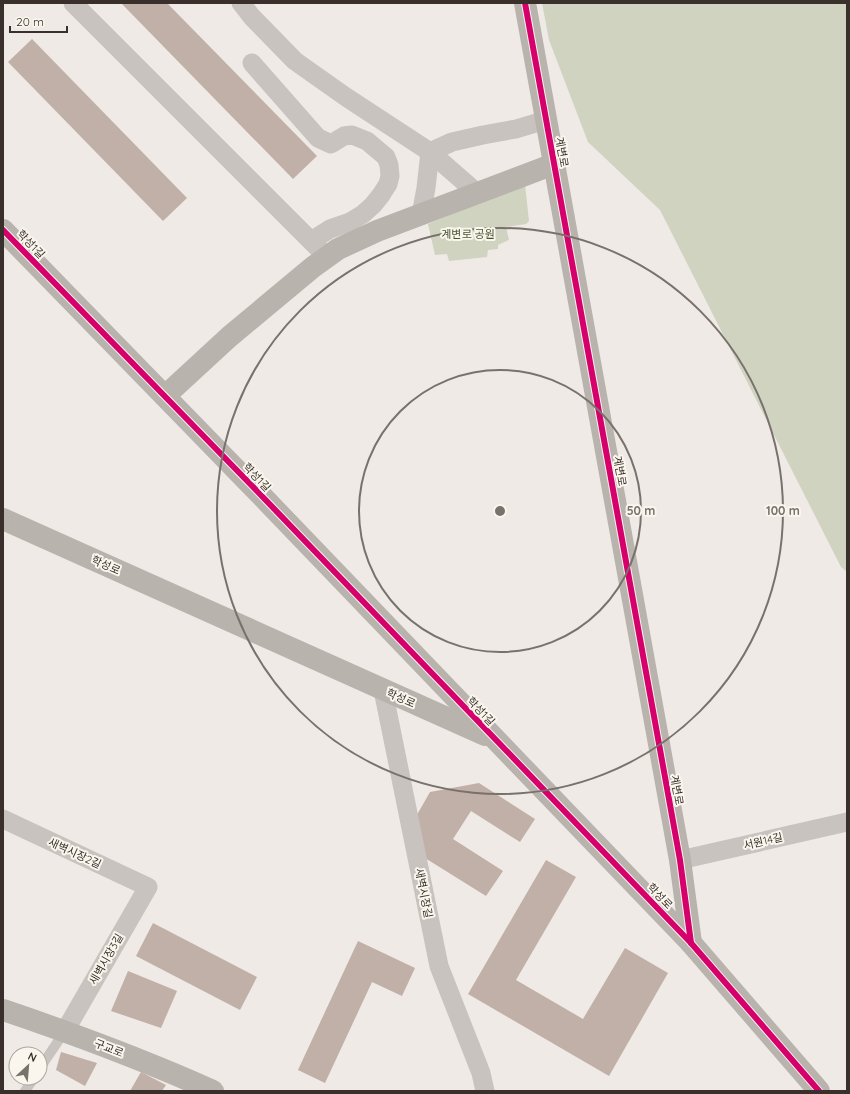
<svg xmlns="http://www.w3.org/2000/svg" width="850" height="1094" font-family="Quicksand,'Noto Sans KR',sans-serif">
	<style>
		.green { fill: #cfd3c0 }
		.building { fill: #c1b0a7 }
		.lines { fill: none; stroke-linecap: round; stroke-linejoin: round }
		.lane { stroke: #c8c3be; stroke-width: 10 }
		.street { stroke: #c8c3be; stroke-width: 19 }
		.secondary { stroke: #b9b3ae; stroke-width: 22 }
		.cycleway-casing { stroke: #faf5ed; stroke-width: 8 }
		.cycleway { stroke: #d6006c; stroke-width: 6 }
		.ring { fill: none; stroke: #79716c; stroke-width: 2 }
		.labels { text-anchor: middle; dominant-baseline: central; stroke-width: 4; stroke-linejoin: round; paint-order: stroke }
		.street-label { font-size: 11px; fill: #39302b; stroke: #faf5ed }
		.park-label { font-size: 11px; fill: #465730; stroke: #faf5ed }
		.centre { fill: #79716c; stroke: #faf5ed; stroke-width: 2 }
		.ring-label { font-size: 12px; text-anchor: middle; font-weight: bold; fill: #79716c; stroke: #faf5ed; stroke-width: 4; stroke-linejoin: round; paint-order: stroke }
	</style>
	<rect width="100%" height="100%" fill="#efeae5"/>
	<g class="green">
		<path d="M542,3H847V572L841,567L660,210L588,142L549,40Z"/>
		<path d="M525,184L529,221L526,224L506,227L509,240L498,245V249L488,250L487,257L449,261L447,254L435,255L428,224Z"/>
	</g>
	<g class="building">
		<path d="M121,3H167L317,156L293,179Z"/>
		<path d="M32,39L187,198L163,221L8,62Z"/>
		<path d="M479,783L535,819L520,842L471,811L453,839L503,871L486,896L425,858L414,820L430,792Z"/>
		<path d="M546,860L576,877L516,980L583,1019L625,948L668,973L609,1076L468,994Z"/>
		<path d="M153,923L257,977L240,1010L136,956Z"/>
		<path d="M358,941L415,968L402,996L372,982L325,1083L298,1070Z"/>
		<path d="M128,971L177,991L161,1028L111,1011Z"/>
		<path d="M61,1052L97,1063L85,1086L56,1070Z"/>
		<path d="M141,1072L166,1085L162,1091H130Z"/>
	</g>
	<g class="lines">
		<g class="lane">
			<path d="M40,1068L65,1031"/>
			<path d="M25,1091L34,1078"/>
		</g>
		<g class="street">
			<path d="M73,3L327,257"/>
			<path d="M241,3L252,17L295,61L346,97L430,152L477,193"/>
			<path d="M252,63L318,138L331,144L344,136L352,135L367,141L386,157L389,165L390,176L388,184L381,195L373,205L363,214L350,222L330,229L311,241"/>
			<path d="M421,215L426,188L430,152L452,142L483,135L516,129L546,120"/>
			<path d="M383,690L439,966L481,1073L485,1091"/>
			<path d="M3,819L148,887L65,1031"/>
			<path d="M680,860L847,822"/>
		</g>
		<g class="secondary">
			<path d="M525,3L680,860L691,943"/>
			<path d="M3,230L257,491L691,943L819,1091"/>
			<path d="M165,396L229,337L313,267L338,249L377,231L554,164"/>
			<path d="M3,519L485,735"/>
			<path d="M3,1010C74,1034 144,1060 213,1091"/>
		</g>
		<g class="cycleway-casing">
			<g id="cycleway">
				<path d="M525,3L680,860L691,943"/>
				<path d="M3,230L257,491L691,943L819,1091"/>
			</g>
		</g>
		<use href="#cycleway" class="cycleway"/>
	</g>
	<g class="ring">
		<circle cx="500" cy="511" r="141"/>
		<circle cx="500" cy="511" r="283"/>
	</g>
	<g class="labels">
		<g class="street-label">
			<text transform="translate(562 152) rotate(80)">계변로</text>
			<text transform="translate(31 244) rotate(46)">학성1길</text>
			<text transform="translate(620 471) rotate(80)">계변로</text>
			<text transform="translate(257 477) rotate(46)">학성1길</text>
			<text transform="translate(106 565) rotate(24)">학성로</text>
			<text transform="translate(401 698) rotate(24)">학성로</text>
			<text transform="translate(481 711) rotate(46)">학성1길</text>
			<text transform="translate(677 790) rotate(80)">계변로</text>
			<text transform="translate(763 841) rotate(-13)">서원14길</text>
			<text transform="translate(75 853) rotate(25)">새벽시장2길</text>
			<text transform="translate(424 893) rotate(79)">새벽시장길</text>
			<text transform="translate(660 896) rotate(46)">학성로</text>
			<text transform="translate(106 959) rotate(-60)">새벽시장3길</text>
			<text transform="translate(109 1048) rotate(21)">구교로</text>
		</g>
		<g class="park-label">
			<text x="468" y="234">계변로 공원</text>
		</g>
	</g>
	<circle cx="500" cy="511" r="6" class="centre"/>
	<g class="ring-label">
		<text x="641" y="515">50 m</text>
		<text x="783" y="515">100 m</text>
	</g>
	<rect width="850" height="1094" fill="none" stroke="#39302b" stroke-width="8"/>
	<g transform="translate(28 1066) rotate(26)"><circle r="19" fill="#faf5ed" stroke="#ada69f"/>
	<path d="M0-3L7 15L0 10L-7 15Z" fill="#79716c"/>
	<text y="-6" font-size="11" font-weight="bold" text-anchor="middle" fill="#39302b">N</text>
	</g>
	<path d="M10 26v6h57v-6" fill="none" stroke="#39302b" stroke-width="2"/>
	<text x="16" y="26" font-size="12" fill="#39302b" stroke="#faf5ed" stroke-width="3" paint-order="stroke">20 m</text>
</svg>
